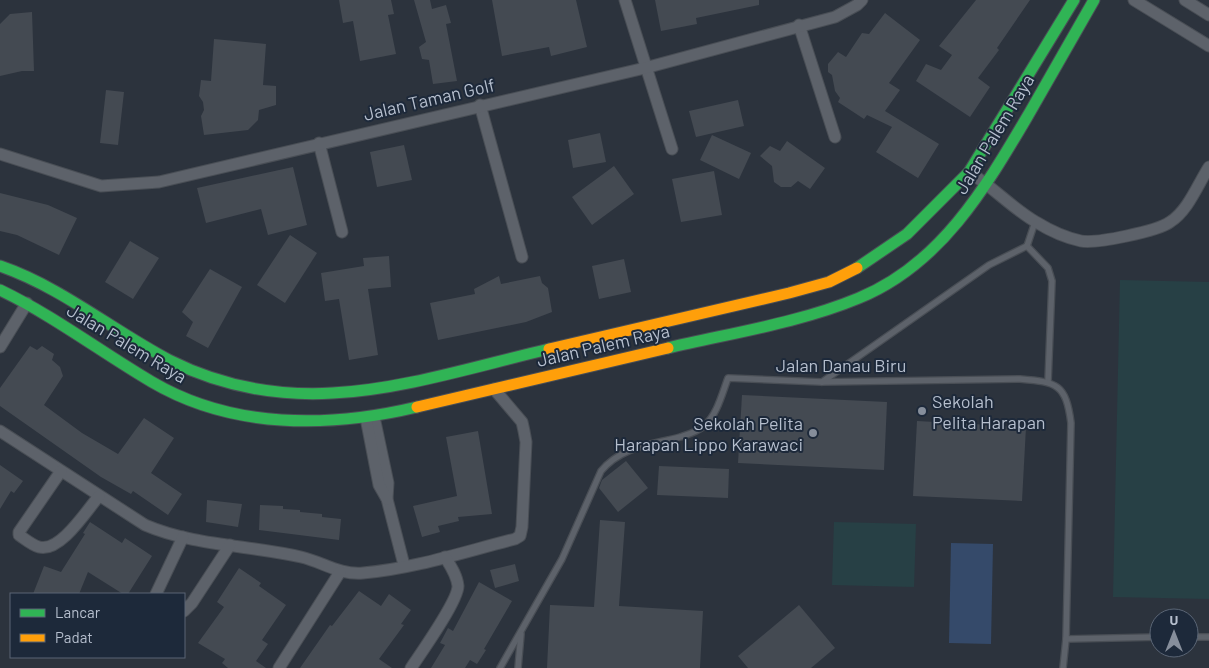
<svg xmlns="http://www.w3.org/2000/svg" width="1209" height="668" font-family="Barlow,sans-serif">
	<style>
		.green { fill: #274045 }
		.water { fill: #354a6a }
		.building { fill: #444a52 }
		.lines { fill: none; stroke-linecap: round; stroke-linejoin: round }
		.lane-casing { stroke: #494e55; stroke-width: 8 }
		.street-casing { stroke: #494e55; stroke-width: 13 }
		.fast-casing { stroke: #494e55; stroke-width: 13 }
		.slow-casing { stroke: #494e55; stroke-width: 13 }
		.lane { stroke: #5d626a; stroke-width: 5.5 }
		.street { stroke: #5d626a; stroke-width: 11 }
		.fast { stroke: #30b455; stroke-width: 11 }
		.slow { stroke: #ff9f0a; stroke-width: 11 }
		.poi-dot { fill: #868e9b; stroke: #1d293a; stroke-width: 2 }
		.labels { text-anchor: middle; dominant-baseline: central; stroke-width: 4; stroke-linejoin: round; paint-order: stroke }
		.street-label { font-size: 18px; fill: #b6bfce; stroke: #1d293a }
		.poi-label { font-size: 18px; fill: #b6bfce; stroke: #1d293a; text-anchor: start }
	</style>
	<rect width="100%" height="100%" fill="#2c333d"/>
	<g class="green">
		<path d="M1120,280L1209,282V599L1113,597Z"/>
		<path d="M834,522L916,524L914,587L832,585Z"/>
	</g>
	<path class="water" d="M951,543L993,544L991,644L949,643Z"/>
	<g class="building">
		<path d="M339,0H391L394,14L388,15L396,54L360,61L353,21L343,23Z"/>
		<path d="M414,0H430L432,9L446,5L451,23L446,24L457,81L433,84L429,60L422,59L419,47L426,42Z"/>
		<path d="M492,0H576L587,47L551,56L549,47L502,56Z"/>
		<path d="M655,0H759V5L696,18L697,24L661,31Z"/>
		<path d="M976,0H1030L997,48L999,50L978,78L990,87L970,117L916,81L926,64L941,70L952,55L939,46Z"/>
		<path d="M32,12L34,71H22L0,76V24L10,14Z"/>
		<path d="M885,13L920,40L889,83L900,90L885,111L939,144L918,178L876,152L892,127L867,115L864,119L838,102L840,98L835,91L832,75L828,72V64L838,52L846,57L862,33L869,34Z"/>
		<path d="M214,39L266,44L263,85L276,86V105L259,110L258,120L248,130L204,135L201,116L204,110L203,102L199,96L201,80L211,81Z"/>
		<path d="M106,90L124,92L118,145L100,143Z"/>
		<path d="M738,100L744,126L696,137L689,111Z"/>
		<path d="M600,133L606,162L573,168L568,140Z"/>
		<path d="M712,135L751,153L739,179L700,160Z"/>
		<path d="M787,141L825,168L810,189L798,181L791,187H781L774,182L772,166L760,156L770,146L780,151Z"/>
		<path d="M404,145L412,180L377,187L370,152Z"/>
		<path d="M614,166L634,194L592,225L572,197Z"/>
		<path d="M293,167L307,225L268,235L261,209L206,223L197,188Z"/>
		<path d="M714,171L722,215L681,222L672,179Z"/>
		<path d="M0,193L48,205L77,218L59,255L17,235L0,231Z"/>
		<path d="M290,235L317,253L285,303L257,285Z"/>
		<path d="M130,241L159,258L133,299L105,282Z"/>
		<path d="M389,256L391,287L368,289L378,355L349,360L339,299L325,301L321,273L364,266L363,258Z"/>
		<path d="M624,259L631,292L599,299L592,266Z"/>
		<path d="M210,269L242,287L208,348L186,336L193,322L182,312Z"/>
		<path d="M499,276L501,284L540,276L542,283L548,288L552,312L526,322L438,340L430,303L475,294L474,289Z"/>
		<path d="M30,346L37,350L42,346L54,354L52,360L60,367L63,376L44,405L82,433L118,454L144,418L174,438L151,473L182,494L168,515L133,491L131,494L101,477L0,406V388Z"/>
		<path d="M742,395L887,402L884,470L738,463Z"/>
		<path d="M917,421L1026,427L1022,501L913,496Z"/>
		<path d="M478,431L492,514L458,517L459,521L438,526L440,532L422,537L413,506L457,496L446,437Z"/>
		<path d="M626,461L648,488L618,512L599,488L602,480Z"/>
		<path d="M0,465L23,481L14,493L11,491L0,509Z"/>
		<path d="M659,466L729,469L728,498L657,495Z"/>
		<path d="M207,500L242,504L238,527L206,522Z"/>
		<path d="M260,505L283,506V509L300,510V512L322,514V517L341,519L339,540L259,530Z"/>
		<path d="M600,520L625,522L619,606L703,611L700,668H547L550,605L594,607Z"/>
		<path d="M90,522L122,543L125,538L152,556L128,594H123L88,572L79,594H33L44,566L61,572L85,534L83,533Z"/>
		<path d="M515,564L519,581L495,588L490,570Z"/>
		<path d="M239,568L261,583L259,586L286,605L262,640L268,644L256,661L266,668H228L222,663L225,659L198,643L224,607L217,602Z"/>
		<path d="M479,582L512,601L484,649L486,650L477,664L470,660L465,668H431L445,645L440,643L448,628L453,631Z"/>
		<path d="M359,591L381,606L389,594L411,610L401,624L404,625L379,659L392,668H300L330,625L332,626Z"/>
		<path d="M799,605L835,648L811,668H748L738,656Z"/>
	</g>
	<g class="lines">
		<g class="lane-casing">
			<g id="lane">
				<path d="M1027,246L1048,268L1052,281L1048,382"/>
				<path d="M822,382L989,265L1027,246L1035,222"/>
				<path d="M1189,637H1209"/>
				<path d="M1066,639L1159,637"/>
				<path d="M500,668L562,559L601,471C622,446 651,445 680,437C689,434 697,432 704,426C717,415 722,394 728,378L822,382L1020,379C1057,382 1066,384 1071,423L1066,639L1063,668"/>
				<path d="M518,668L521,634"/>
			</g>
		</g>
		<g class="street-casing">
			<g id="street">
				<path d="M625,0L672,149"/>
				<path d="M1134,0L1209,46"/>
				<path d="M1185,0L1209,15"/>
				<path d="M799,25L835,137"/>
				<path d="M480,105L522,257"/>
				<path d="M319,143L342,232"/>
				<path d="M0,154L101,186L159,182L645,68L835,17L857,5L862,0"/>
				<path d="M969,172C993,187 1012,208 1036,222C1049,230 1067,238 1081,241C1096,244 1158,231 1170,222C1188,211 1198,184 1209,167"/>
				<path d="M0,347L27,303"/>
				<path d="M374,417L388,483L387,499L404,565"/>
				<path d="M366,418L379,485L387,499"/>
				<path d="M0,431L145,525C194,546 249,545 301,557C323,562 339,575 363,573C413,569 467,551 515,539L520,536L522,527L526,442L524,431L522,422L494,389"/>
				<path d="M61,471L19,532V535C25,539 32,545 39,547C60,553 87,510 99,496"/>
				<path d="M156,594L183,537"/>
				<path d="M184,611L192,603L230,545"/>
				<path d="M279,668L340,572"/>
				<path d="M411,668C421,653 458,601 458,586C457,575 450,565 445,557"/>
			</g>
		</g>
		<g class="fast-casing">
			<g id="fast">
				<path d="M0,266C61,287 112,330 169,360C300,426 417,380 549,349"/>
				<path d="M857,268L907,234L969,172L1074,0"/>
				<path d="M0,290C54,316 101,352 152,382C232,429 329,428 417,407"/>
				<path d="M668,348C731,333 799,323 859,298C942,264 987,185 1030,112C1051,75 1073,37 1094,0"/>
			</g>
		</g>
		<g class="slow-casing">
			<g id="slow">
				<path d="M549,349L789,293L829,282L857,268"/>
				<path d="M417,407L668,348"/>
			</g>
		</g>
		<use href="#lane" class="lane"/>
		<use href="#street" class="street"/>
		<use href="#fast" class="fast"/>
		<use href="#slow" class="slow"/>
	</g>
	<g class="poi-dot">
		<circle cx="922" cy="411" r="5"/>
		<circle cx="813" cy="433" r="5"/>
	</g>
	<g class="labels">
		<g class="street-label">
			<text transform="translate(429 99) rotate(-13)">Jalan Taman Golf</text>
			<text transform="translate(994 134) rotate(-59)">Jalan Palem Raya</text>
			<text transform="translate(127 343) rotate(31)">Jalan Palem Raya</text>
			<text transform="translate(603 345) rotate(-13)">Jalan Palem Raya</text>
			<text x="841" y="365">Jalan Danau Biru</text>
		</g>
		<g class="poi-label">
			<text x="932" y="401">Sekolah<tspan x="932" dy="21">Pelita Harapan</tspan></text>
			<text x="803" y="423" text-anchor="end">Sekolah Pelita<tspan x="803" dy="21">Harapan Lippo Karawaci</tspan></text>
		</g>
	</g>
	<rect x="10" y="593" width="175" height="65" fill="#1d293a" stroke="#5a6575"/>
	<rect x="20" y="609" width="25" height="8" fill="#30b455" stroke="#5a6575"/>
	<text x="55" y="618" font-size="15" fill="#b6bfce">Lancar</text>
	<rect x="20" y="634" width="25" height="8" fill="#ff9f0a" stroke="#5a6575"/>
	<text x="55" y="643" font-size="15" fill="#b6bfce">Padat</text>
	<g transform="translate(1174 633)"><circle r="24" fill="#1d293a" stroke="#5a6575"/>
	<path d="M0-4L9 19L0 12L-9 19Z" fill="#868e9b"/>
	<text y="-8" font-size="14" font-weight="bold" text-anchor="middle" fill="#b6bfce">U</text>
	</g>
</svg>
